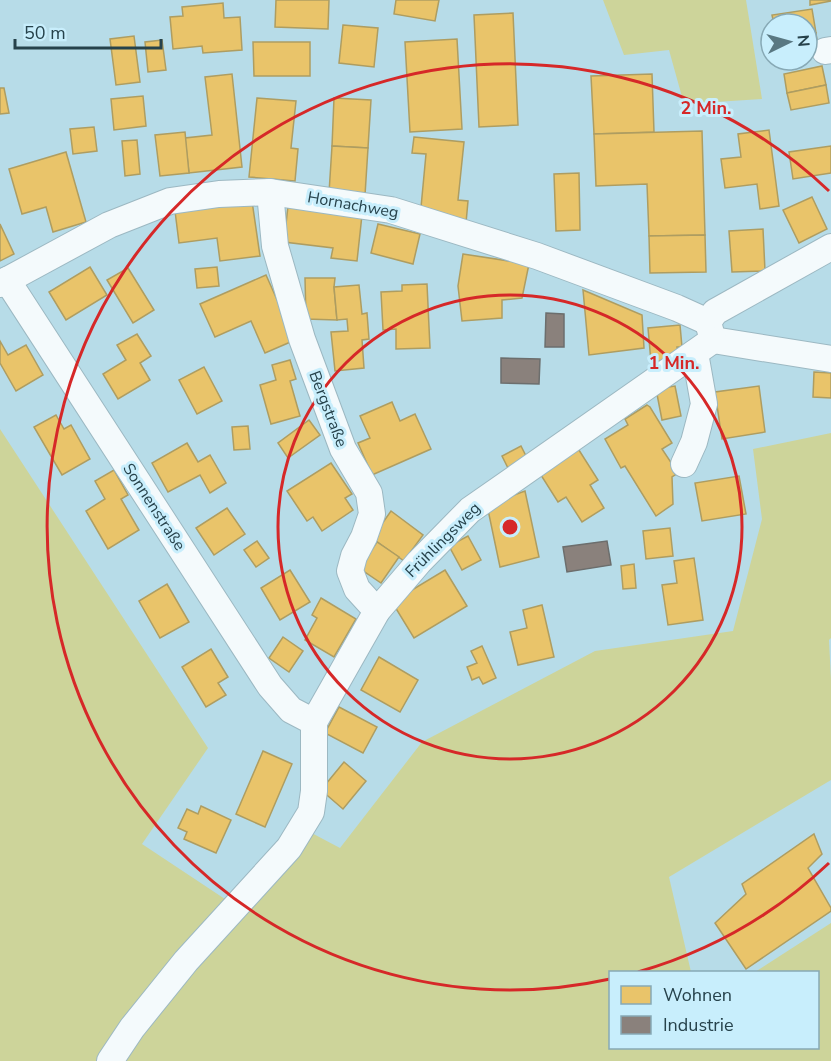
<svg xmlns="http://www.w3.org/2000/svg" width="831" height="1061" font-family="'Nunito Sans',sans-serif">
	<style>
		.green { fill: #cdd49a }
		.homes { fill: #e9c46a; stroke: #ae9d61; stroke-width: 1.5 }
		.industry { fill: #8a817c; stroke: #6c6e6d; stroke-width: 1.5 }
		.lines { fill: none; stroke-linecap: round; stroke-linejoin: round }
		.minor-casing { stroke: #9cb8c2; stroke-width: 28 }
		.minor { stroke: #f4fafc; stroke-width: 26 }
		.ring { fill: none; stroke: #d62828; stroke-width: 3 }
		.labels { text-anchor: middle; dominant-baseline: central; stroke-width: 6; stroke-linejoin: round; paint-order: stroke }
		.street-label { font-size: 16px; fill: #26424b; stroke: #c8eefc }
		.centre { fill: #d62828; stroke: #c8eefc; stroke-width: 3 }
		.ring-label { font-size: 18px; text-anchor: middle; font-weight: bold; fill: #d62828; stroke: #c8eefc; stroke-width: 6; stroke-linejoin: round; paint-order: stroke }
	</style>
	<rect width="100%" height="100%" fill="#b7dce8"/>
	<g class="green">
		<path d="M603,0H746L762,99L684,104L669,50L624,55Z"/>
		<path d="M0,429L208,748L142,844L237,907L306,830L340,848L422,742L595,651L733,631L762,519L753,449L831,433V638L829,640L831,680V780L669,877L691,972H610V1048H818V972H755L831,923V1061H0Z"/>
	</g>
	<g class="homes">
		<path d="M276,0H329L328,29L275,27Z"/>
		<path d="M396,0H439L435,21L394,14Z"/>
		<path d="M810,0H831V1L810,5Z"/>
		<path d="M223,3L224,18L240,17L242,50L203,53L202,46L173,49L170,17L183,16L182,7Z"/>
		<path d="M812,9L816,33L807,35V24H774L772,15Z"/>
		<path d="M513,13L518,125L479,127L474,15Z"/>
		<path d="M343,25L378,28L374,67L339,63Z"/>
		<path d="M816,33L819,56L807,58V35Z"/>
		<path d="M134,36L140,82L116,85L110,39Z"/>
		<path d="M457,39L462,129L410,132L405,42Z"/>
		<path d="M162,40L166,70L148,72L145,42Z"/>
		<path d="M253,42H310V76H254Z"/>
		<path d="M822,66L826,85L787,93L784,74Z"/>
		<path d="M232,74L242,167L189,173L185,138L212,135L205,77Z"/>
		<path d="M652,74L654,132L594,134L591,76Z"/>
		<path d="M826,85L829,103L791,110L787,93Z"/>
		<path d="M0,88H4L9,113L0,114Z"/>
		<path d="M143,96L146,126L114,130L111,99Z"/>
		<path d="M257,98L296,101L291,148L298,149L295,181L249,177Z"/>
		<path d="M334,98L371,100L368,148L332,146Z"/>
		<path d="M94,127L97,151L73,154L70,129Z"/>
		<path d="M769,130L779,206L760,209L757,184L725,188L721,159L741,157L738,134Z"/>
		<path d="M702,131L705,235L649,236L647,184L596,186L594,134Z"/>
		<path d="M185,132L189,173L160,176L155,135Z"/>
		<path d="M414,137L464,142L458,200L468,201L466,223L420,218L426,154L412,153Z"/>
		<path d="M137,140L140,174L125,176L122,141Z"/>
		<path d="M332,146L368,148L365,195L329,193Z"/>
		<path d="M831,146V173L793,179L789,152Z"/>
		<path d="M66,152L86,222L53,232L46,207L22,214L9,169Z"/>
		<path d="M579,173L580,230L556,231L554,174Z"/>
		<path d="M812,197L827,229L799,243L783,210Z"/>
		<path d="M252,201L260,256L220,261L217,238L179,243L175,211Z"/>
		<path d="M288,206L362,215L357,261L331,258L333,248L284,242Z"/>
		<path d="M0,224L14,254L0,261Z"/>
		<path d="M378,224L420,234L413,264L371,253Z"/>
		<path d="M763,229L765,271L732,272L729,231Z"/>
		<path d="M705,235L706,272L650,273L649,236Z"/>
		<path d="M463,254L529,264L522,298L502,300V318L462,321L458,286Z"/>
		<path d="M90,267L107,295L66,320L49,292Z"/>
		<path d="M217,267L219,286L197,288L195,269Z"/>
		<path d="M128,268L154,310L133,323L107,280Z"/>
		<path d="M266,275L295,340L265,353L251,321L215,337L200,304Z"/>
		<path d="M305,278H335L334,287L337,320L306,319Z"/>
		<path d="M427,284L430,348L396,349V329L383,330L381,292L402,291V285Z"/>
		<path d="M359,285L362,314L367,313L369,339L362,340L364,368L335,371L331,332L348,331L347,319L337,320L334,287Z"/>
		<path d="M583,290L642,315L644,348L589,355Z"/>
		<path d="M680,325L682,347H677L678,359L651,362L648,328Z"/>
		<path d="M137,334L151,356L140,363L150,380L118,399L103,374L126,360L117,345Z"/>
		<path d="M0,341L8,355L26,345L43,375L16,391L0,363Z"/>
		<path d="M290,360L296,379L290,381L300,416L271,424L260,385L276,380L272,365Z"/>
		<path d="M204,367L222,401L197,414L179,380Z"/>
		<path d="M814,372L831,373V398L813,397Z"/>
		<path d="M675,386L681,416L662,420L656,389Z"/>
		<path d="M759,386L765,432L722,439L715,392Z"/>
		<path d="M392,402L400,421L415,414L431,449L372,475L358,443L370,438L360,416Z"/>
		<path d="M647,405L650,407L672,443L662,449L678,473L672,477L673,504L656,516L625,466L621,468L605,439L628,425L625,419Z"/>
		<path d="M56,415L64,429L71,425L90,459L62,475L34,427Z"/>
		<path d="M309,420L320,435L288,458L278,443Z"/>
		<path d="M248,426L250,449L234,450L232,427Z"/>
		<path d="M187,443L198,462L210,455L226,483L210,493L200,475L168,492L152,463Z"/>
		<path d="M521,446L527,458L508,468L502,456Z"/>
		<path d="M577,447L598,480L590,485L604,508L582,522L566,497L558,502L539,472Z"/>
		<path d="M331,463L352,494L345,498L353,510L322,531L313,517L307,521L287,491Z"/>
		<path d="M114,470L128,495L121,499L139,530L108,549L86,511L105,499L95,481Z"/>
		<path d="M739,476L746,514L702,521L695,483Z"/>
		<path d="M525,491L539,557L500,567L487,505Z"/>
		<path d="M227,508L245,534L214,555L196,528Z"/>
		<path d="M391,511L423,535L404,561L372,538Z"/>
		<path d="M670,528L673,556L646,559L643,531Z"/>
		<path d="M468,536L481,560L462,570L449,546Z"/>
		<path d="M257,541L269,558L256,567L244,550Z"/>
		<path d="M377,542L399,557L381,583L359,568Z"/>
		<path d="M694,558L703,620L668,625L662,585L677,583L674,561Z"/>
		<path d="M634,564L636,588L623,589L621,566Z"/>
		<path d="M290,570L310,602L280,620L261,588Z"/>
		<path d="M445,570L467,606L414,638L392,602Z"/>
		<path d="M167,584L189,622L160,638L139,601Z"/>
		<path d="M321,598L356,619L334,657L305,640L317,618L312,615Z"/>
		<path d="M542,605L554,657L518,665L510,632L527,628L523,610Z"/>
		<path d="M283,637L303,651L289,672L269,658Z"/>
		<path d="M482,646L496,678L483,684L479,677L472,680L467,667L477,663L471,651Z"/>
		<path d="M211,649L228,677L218,683L226,695L206,707L182,667Z"/>
		<path d="M379,657L418,680L400,712L361,690Z"/>
		<path d="M339,707L377,727L363,753L325,733Z"/>
		<path d="M263,751L292,764L265,827L236,814Z"/>
		<path d="M344,762L366,781L343,809L321,790Z"/>
		<path d="M201,806L231,820L216,853L184,839L187,832L178,828L187,809L198,814Z"/>
		<path d="M814,834L822,854L808,868L831,908V911L746,969L715,923L746,894L742,884Z"/>
	</g>
	<g class="industry">
		<path d="M546,313L564,314V347H545Z"/>
		<path d="M501,358L540,359L539,384L501,383Z"/>
		<path d="M607,541L611,565L567,572L563,547Z"/>
	</g>
	<g class="lines">
		<g class="minor-casing">
			<g id="minor">
				<path d="M825,51L831,50"/>
				<path d="M270,192L275,246L302,339L343,449L369,493L372,514L364,537L354,556L350,571L357,589L377,611"/>
				<path d="M7,280L270,686L291,710L314,722"/>
				<path d="M0,284L109,225L170,201L219,194L270,192L391,210L537,256L677,308L708,322"/>
				<path d="M712,337L708,322L715,312L831,247"/>
				<path d="M713,340L831,359"/>
				<path d="M684,464L694,442L704,404L695,353"/>
				<path d="M110,1061L132,1028L186,961L289,848L311,812L314,791V722L377,611L419,562L470,510L713,340"/>
			</g>
		</g>
		<use href="#minor" class="minor"/>
	</g>
	<g class="ring">
		<circle cx="510" cy="527" r="232"/>
		<path d="M829 863A463 463 0 0 1 638 972M610 979A463 463 0 1 1 829 191"/>
	</g>
	<g class="labels">
		<g class="street-label">
			<text transform="translate(353 205) rotate(10)">Hornachweg</text>
			<text transform="translate(328 409) rotate(69)">Bergstraße</text>
			<text transform="translate(154 507) rotate(57)">Sonnenstraße</text>
			<text transform="translate(443 540) rotate(-45)">Frühlingsweg</text>
		</g>
	</g>
	<circle cx="510" cy="527" r="9" class="centre"/>
	<g class="ring-label">
		<text x="706" y="114">2 Min.</text>
		<text x="674" y="369">1 Min.</text>
	</g>
	<rect x="609" y="971" width="210" height="78" fill="#c8eefc" stroke="#87a9b5" stroke-width="1.5"/>
	<rect x="621" y="986" width="30" height="18" fill="#e9c46a" stroke="#87a9b5" stroke-width="1.5"/>
	<text x="663" y="1001" font-size="18" fill="#26424b">Wohnen</text>
	<rect x="621" y="1016" width="30" height="18" fill="#8a817c" stroke="#87a9b5" stroke-width="1.5"/>
	<text x="663" y="1031" font-size="18" fill="#26424b">Industrie</text>
	<g transform="translate(789 42) rotate(85)"><circle r="28" fill="#c8eefc" stroke="#87a9b5" stroke-width="1.5"/>
	<path d="M0-4.5L10 22L0 15L-10 22Z" fill="#597882"/>
	<text y="-9" font-size="16" font-weight="bold" text-anchor="middle" fill="#26424b">N</text>
	</g>
	<path d="M15 39v9h146v-9" fill="none" stroke="#26424b" stroke-width="3"/>
	<text x="24" y="39" font-size="18" fill="#26424b" stroke="#c8eefc" stroke-width="4.5" paint-order="stroke">50 m</text>
</svg>
